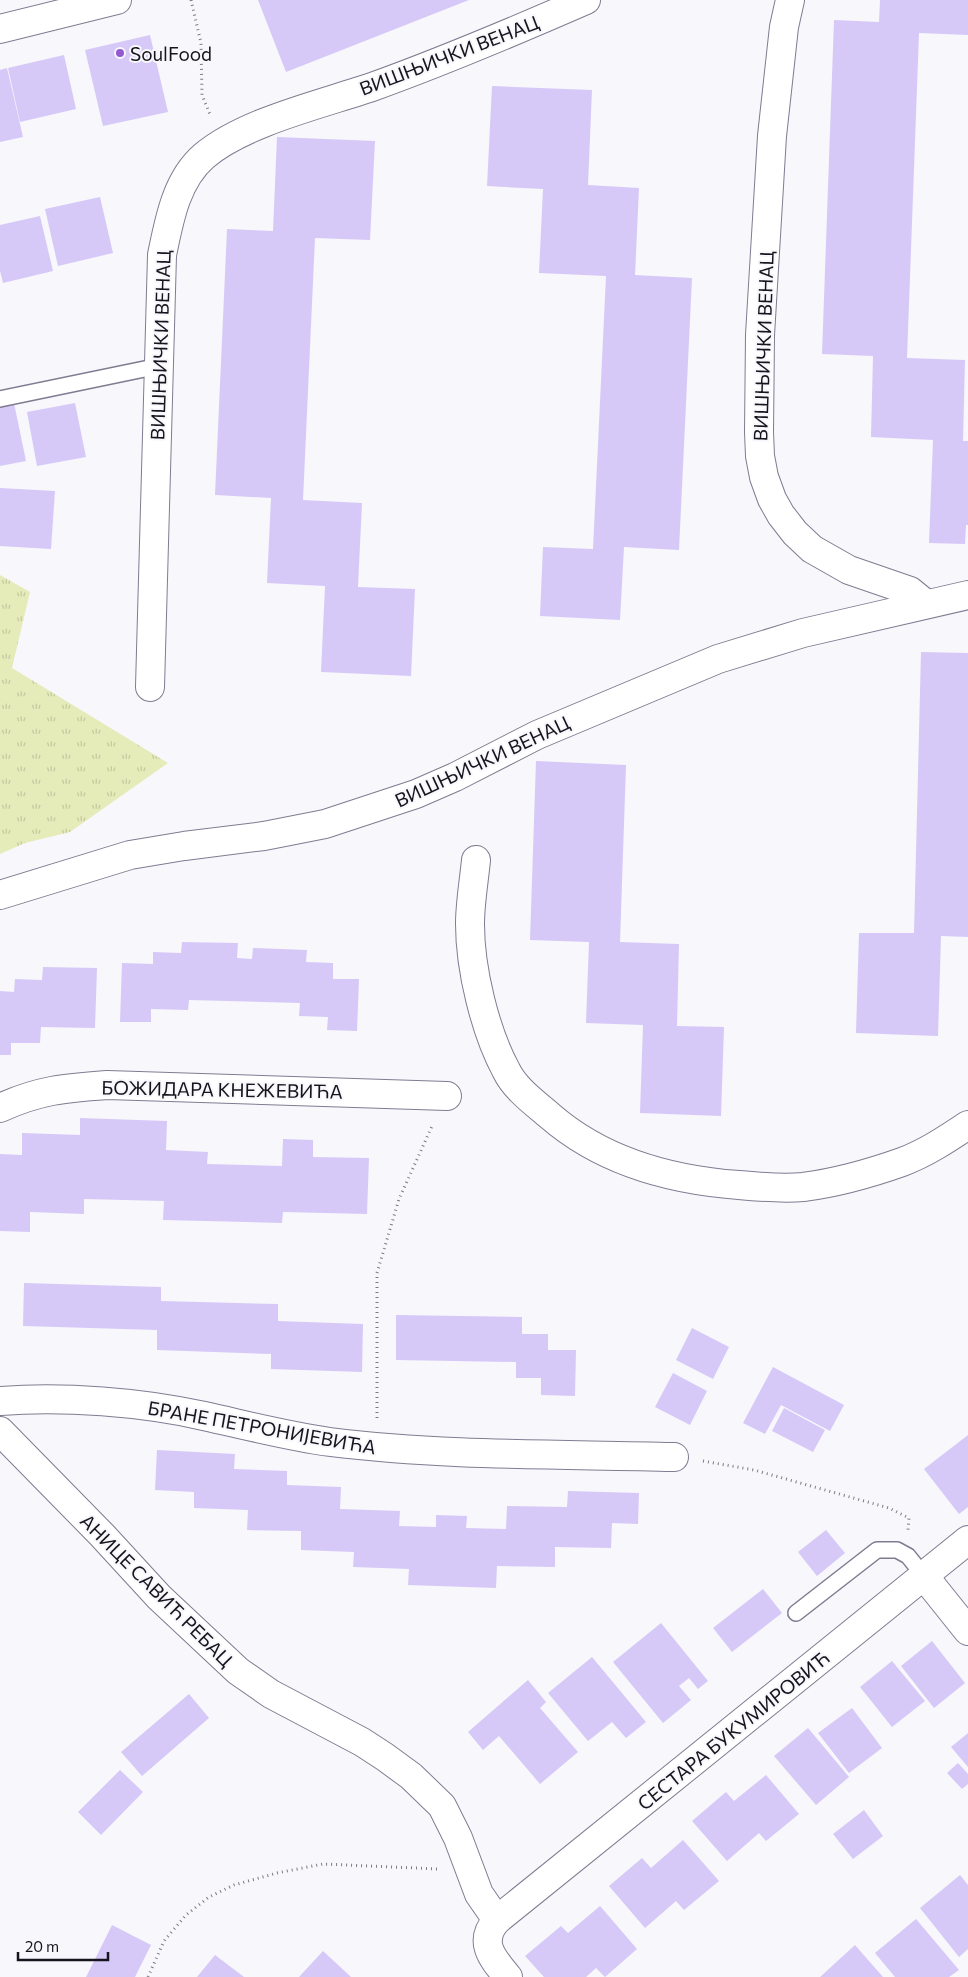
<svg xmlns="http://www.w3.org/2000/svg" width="968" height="1977" font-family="Commissioner,sans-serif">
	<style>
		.grass { fill: url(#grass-tufts) }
		.building { fill: #d6c9f8 }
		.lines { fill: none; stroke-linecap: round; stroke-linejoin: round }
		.lane-casing { stroke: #817b91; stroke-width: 18 }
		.street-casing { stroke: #817b91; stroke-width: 30 }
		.path { stroke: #7c7b81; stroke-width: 3; stroke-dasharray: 1 4; stroke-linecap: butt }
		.lane { stroke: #fff; stroke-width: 15 }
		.street { stroke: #fff; stroke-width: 28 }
		.poi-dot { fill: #9359d0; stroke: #f8f7fc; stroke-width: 2 }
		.labels { text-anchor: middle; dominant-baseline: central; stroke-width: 4; stroke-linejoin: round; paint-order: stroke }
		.poi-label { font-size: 19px; fill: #16141c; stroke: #f8f7fc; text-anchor: start }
		.street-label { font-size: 19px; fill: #16141c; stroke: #f8f7fc }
	</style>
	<defs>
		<pattern id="grass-tufts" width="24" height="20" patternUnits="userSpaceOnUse" patternTransform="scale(1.25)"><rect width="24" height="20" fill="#e6ebba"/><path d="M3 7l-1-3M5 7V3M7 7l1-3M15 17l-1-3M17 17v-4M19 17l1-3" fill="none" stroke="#c5c99f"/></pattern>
	</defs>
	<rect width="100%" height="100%" fill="#f8f7fc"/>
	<path class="grass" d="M0,575L30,592L12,668L168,763L70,832L25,843L0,854Z"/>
	<g class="building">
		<path d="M258,0H469L286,72Z"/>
		<path d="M880,0H968V35L919,33L907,358L965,360L963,441H968V525H966L965,544L929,543L933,440L871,437L873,356L822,354L834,20L879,22Z"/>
		<path d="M150,35L168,112L103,126L85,50Z"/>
		<path d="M64,55L76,109L20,122L8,68Z"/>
		<path d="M7,68L23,137L0,142V70Z"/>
		<path d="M492,86L592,90L588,185L639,188L635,275L692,278L679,550L624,547L620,620L540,616L543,547L593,549L606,276L539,273L543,189L487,186Z"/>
		<path d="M277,137L375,141L370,240L315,238L303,500L362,503L358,587L415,589L411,676L321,672L325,586L267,583L271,498L215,495L227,229L273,231Z"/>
		<path d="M100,197L113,253L58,266L45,209Z"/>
		<path d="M40,216L53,271L3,283L0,271V225Z"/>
		<path d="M14,403L26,461L0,466V406Z"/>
		<path d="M75,403L86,457L37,466L27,412Z"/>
		<path d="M0,488L55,491L51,549L0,546Z"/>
		<path d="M921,652L968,653V937L941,936L938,1036L856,1033L859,933H914Z"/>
		<path d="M536,761L626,765L620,942L679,944L677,1026L724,1027L721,1116L640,1113L643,1025L586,1023L589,942L530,940Z"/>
		<path d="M182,942L238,943L237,958L252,959L253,948L307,950L306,962L333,963V979H359L357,1031L327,1030L328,1017L299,1016L300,1003L189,1000L188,1010L151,1009V1022H120L122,963L153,964V952L181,953Z"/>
		<path d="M43,967L97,968L95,1028L41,1027L40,1043H11V1055H0V991L14,992L15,979L42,980Z"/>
		<path d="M80,1118L167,1121L166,1150L208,1152L207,1164L282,1166L283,1139L313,1140V1157L369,1158L367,1214L283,1212L282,1223L163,1220L164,1201L84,1199V1214L30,1212V1232L0,1231V1154L22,1155V1133L80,1135Z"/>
		<path d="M24,1283L161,1287V1301L278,1304V1321L363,1324L362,1372L271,1369V1354L157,1350V1330L23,1326Z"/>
		<path d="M396,1315L522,1317V1334H548V1350H576L575,1396L541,1395V1378H516V1362L396,1360Z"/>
		<path d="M692,1328L729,1347L713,1379L676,1360Z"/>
		<path d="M773,1367L844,1405L830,1431L781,1405L765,1434L743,1423Z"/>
		<path d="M673,1373L707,1391L690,1425L655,1407Z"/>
		<path d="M784,1408L825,1430L813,1452L772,1431Z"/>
		<path d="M968,1435V1507L959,1514L924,1469Z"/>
		<path d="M157,1450L235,1454L234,1469L287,1471V1485L341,1487L340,1509L400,1511L399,1526L436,1527V1515L467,1516L466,1528L506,1529L507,1506L567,1507L568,1491L639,1493L638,1524L612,1523L611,1548L555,1547V1567L497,1566L496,1588L408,1585L409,1569L353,1567L354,1552L301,1550V1531L247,1530L248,1510L194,1508V1492L155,1490Z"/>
		<path d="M826,1530L845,1553L817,1576L798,1552Z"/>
		<path d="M763,1589L782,1613L732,1652L713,1628Z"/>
		<path d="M661,1623L708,1681L698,1689L689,1678L679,1686L691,1700L663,1723L613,1662Z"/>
		<path d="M932,1641L965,1683L934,1708L901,1666Z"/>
		<path d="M592,1657L646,1722L626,1738L612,1722L588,1741L548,1693Z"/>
		<path d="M892,1661L925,1701L892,1727L860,1687Z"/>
		<path d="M528,1680L546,1702L540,1708L578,1752L540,1784L499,1736L483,1750L468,1732Z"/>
		<path d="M189,1694L209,1718L142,1776L121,1752Z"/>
		<path d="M852,1708L882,1748L849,1773L818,1733Z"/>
		<path d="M808,1728L849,1777L816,1805L774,1756Z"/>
		<path d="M968,1733V1767L951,1747Z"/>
		<path d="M958,1763L968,1774V1784L962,1789L947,1773Z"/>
		<path d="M120,1770L143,1792L101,1835L78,1812Z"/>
		<path d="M766,1775L799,1814L766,1841L759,1833L727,1861L692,1821L726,1792L734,1801Z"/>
		<path d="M864,1810L883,1836L853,1859L833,1834Z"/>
		<path d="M683,1840L719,1881L684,1910L676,1901L645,1928L609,1886L642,1858L651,1868Z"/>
		<path d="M960,1875L968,1885V1949L959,1957L920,1908Z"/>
		<path d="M600,1906L637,1949L605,1977L596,1968L586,1977H544L525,1956L561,1926L568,1933Z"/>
		<path d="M916,1919L959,1970L949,1977H895L875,1953Z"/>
		<path d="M112,1925L151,1945L135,1977H86Z"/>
		<path d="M855,1945L883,1977H820Z"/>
		<path d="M323,1951L351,1977H299Z"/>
		<path d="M215,1955L244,1977H197Z"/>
	</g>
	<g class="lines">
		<g class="lane-casing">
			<g id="lane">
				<path d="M0,399L159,366"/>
				<path d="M796,1613L877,1550H897L908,1556L924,1576"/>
			</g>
		</g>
		<g class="street-casing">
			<g id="street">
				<path d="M790,0L784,27L772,136L760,335L759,432L760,456L764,477L772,499L781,515L795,533L812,549L849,570L910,591L926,604"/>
				<path d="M0,29L117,0"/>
				<path d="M150,687L162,255C169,221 176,180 204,156C244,122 322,104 372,87C444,61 515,31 586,0"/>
				<path d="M476,860C474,881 470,903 470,924C470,969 485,1031 506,1070C515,1089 535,1103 550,1116C603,1162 670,1180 739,1185C760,1187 782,1189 803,1187C835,1183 871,1173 902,1162C926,1153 947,1139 968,1125"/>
				<path d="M0,895L130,855L184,846L264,836L325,824L416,794L455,777L537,735L718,659L803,633L968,595"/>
				<path d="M0,1108C39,1090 65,1088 107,1085L447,1096"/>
				<path d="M0,1401C63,1396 142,1402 204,1416C245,1425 287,1436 330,1442C443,1456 559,1454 674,1457"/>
				<path d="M0,1431L102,1535L159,1597L238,1671L271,1694L362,1742L385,1757L411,1776L442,1806L458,1838L479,1894L497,1920"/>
				<path d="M924,1576L968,1631"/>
				<path d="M508,1977C493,1959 477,1942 497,1920L968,1540"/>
			</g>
		</g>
		<g class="path">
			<path d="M191,0L201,43L202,95L211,117"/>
			<path d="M377,1418V1273L399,1199L433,1124"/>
			<path d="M703,1461L754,1470L889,1508L909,1518L908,1530"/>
			<path d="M148,1977L164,1941L186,1915L209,1897L234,1885L277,1873L323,1864L438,1869"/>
		</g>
		<use href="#lane" class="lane"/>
		<use href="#street" class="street"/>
	</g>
	<circle class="poi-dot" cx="120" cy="53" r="5"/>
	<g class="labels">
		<g class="poi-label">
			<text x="130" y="53">SoulFood</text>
		</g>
		<g class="street-label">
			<text transform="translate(449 55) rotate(-21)">ВИШЊИЧКИ ВЕНАЦ</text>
			<text transform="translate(160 345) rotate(-88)">ВИШЊИЧКИ ВЕНАЦ</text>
			<text transform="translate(763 346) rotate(-88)">ВИШЊИЧКИ ВЕНАЦ</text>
			<text transform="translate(482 761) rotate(-25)">ВИШЊИЧКИ ВЕНАЦ</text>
			<text transform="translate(222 1089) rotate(1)">БОЖИДАРА КНЕЖЕВИЋА</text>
			<text transform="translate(262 1427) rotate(10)">БРАНЕ ПЕТРОНИЈЕВИЋА</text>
			<text transform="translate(157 1590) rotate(45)">АНИЦЕ САВИЋ РЕБАЦ</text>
			<text transform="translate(733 1730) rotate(-39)">СЕСТАРА БУКУМИРОВИЋ</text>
		</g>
	</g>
	<path d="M18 1952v8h90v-8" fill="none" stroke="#16141c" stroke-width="2.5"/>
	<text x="25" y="1952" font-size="15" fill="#16141c" stroke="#f8f7fc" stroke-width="4" paint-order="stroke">20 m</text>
</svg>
